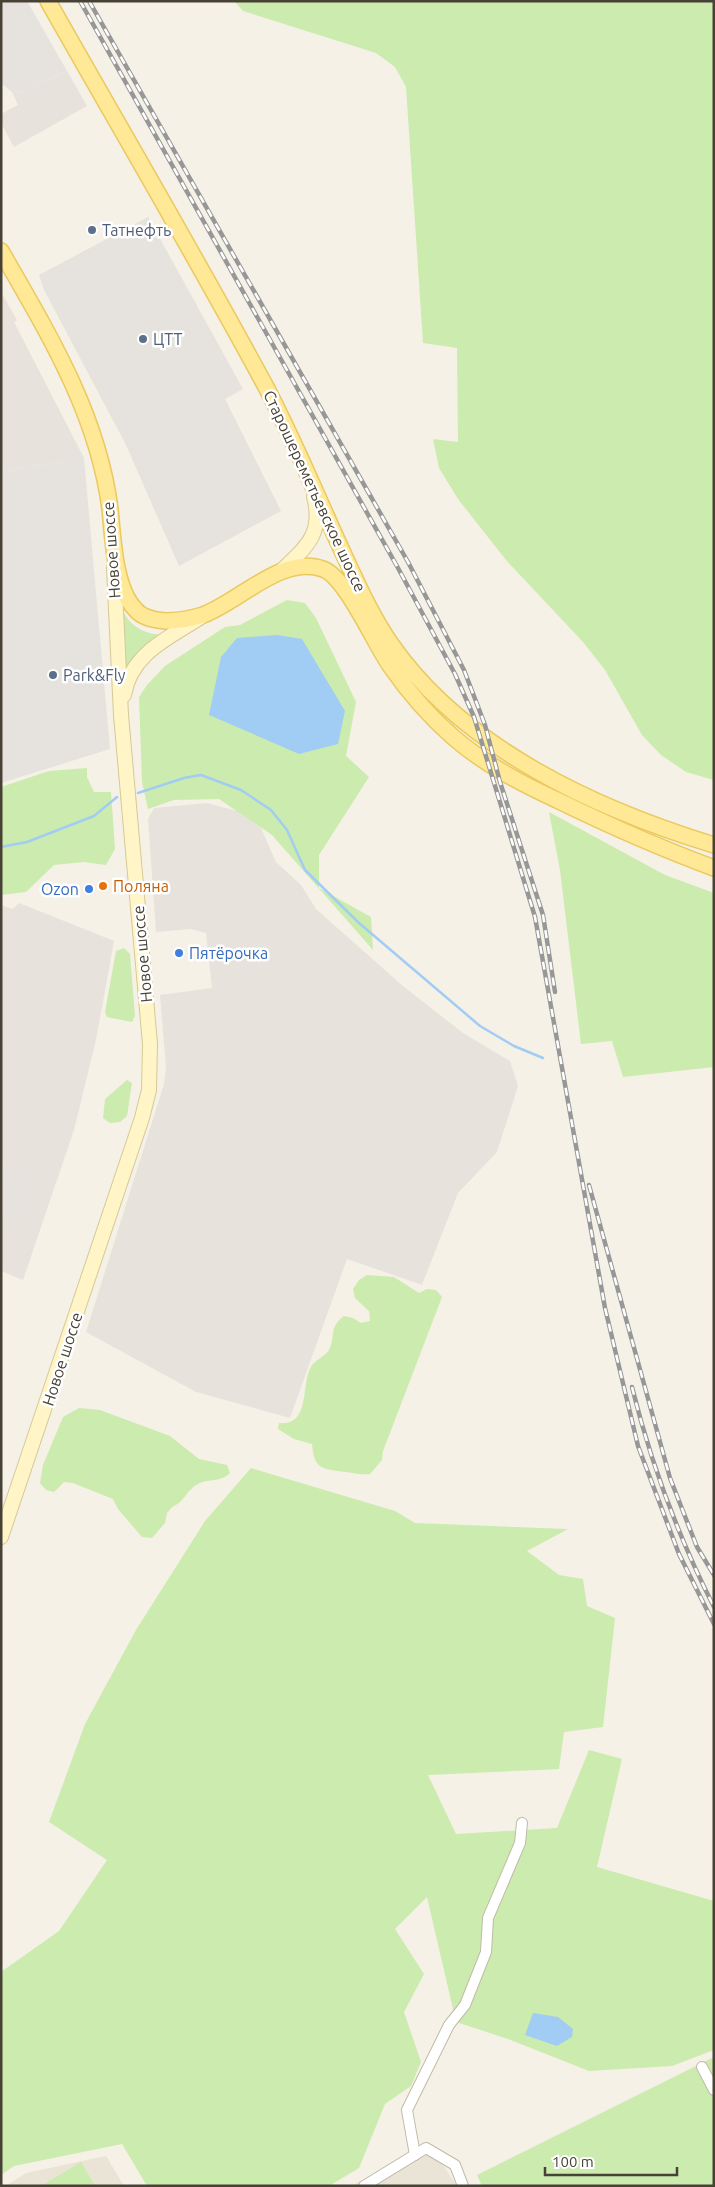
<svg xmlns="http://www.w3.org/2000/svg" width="715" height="2187" font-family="Ubuntu,sans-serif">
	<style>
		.residential { fill: #e9e4d5 }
		.industrial { fill: #e7e3dc }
		.green { fill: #ccebae }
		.parking { fill: #e6e3df }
		.water { fill: #a1cdf4 }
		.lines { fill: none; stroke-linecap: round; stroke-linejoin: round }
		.stream { stroke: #a1cdf4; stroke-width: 2.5 }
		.minor-casing { stroke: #c1baa9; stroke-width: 12 }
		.secondary-casing { stroke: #d7c995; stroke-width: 16 }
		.primary-casing { stroke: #eac95f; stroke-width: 18 }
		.minor { stroke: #fff; stroke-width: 10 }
		.secondary { stroke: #fff5c7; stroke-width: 14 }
		.primary { stroke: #ffe896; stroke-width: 15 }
		.rail-casing { stroke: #979797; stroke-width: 4.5 }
		.rail { stroke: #fff; stroke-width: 2.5; stroke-dasharray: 8; stroke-linecap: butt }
		.service-dot { fill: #5c6f8a; stroke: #fff; stroke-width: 2 }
		.food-dot { fill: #e8710a; stroke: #fff; stroke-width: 2 }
		.shop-dot { fill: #3f7fe0; stroke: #fff; stroke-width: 2 }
		.labels { text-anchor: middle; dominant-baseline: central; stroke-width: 5; stroke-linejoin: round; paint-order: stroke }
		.service-label { font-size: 16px; fill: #4e5e75; stroke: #fff; text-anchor: start }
		.street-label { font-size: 16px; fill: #484236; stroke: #fff }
		.food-label { font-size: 16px; fill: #c56008; stroke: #fff; text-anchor: start }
		.shop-label { font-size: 16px; fill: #366cbe; stroke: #fff; text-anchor: end }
	</style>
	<rect width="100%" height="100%" fill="#f5f1e7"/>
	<g class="residential">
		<path d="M428,2142L457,2186H352Z"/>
		<path d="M106,2156L124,2186H6L26,2173Z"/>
	</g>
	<g class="industrial">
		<path d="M67,71L87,106L14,147L1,123V114L18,105L12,92L23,91Z"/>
		<path d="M1,292L17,320L14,322L84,458L1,472Z"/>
		<path d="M207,803L237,811L261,828L276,862L301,885L316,909L403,986L463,1033L510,1061L518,1086L497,1152L458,1193L422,1285L347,1259L290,1418L196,1392L86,1332L164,1084L166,1067L160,995L212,988L206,933L191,929L156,932L148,819L154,808Z"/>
		<path d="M19,903L114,941L96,1040L74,1130L23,1280L1,1271V905L13,909Z"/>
	</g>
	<g class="green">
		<path d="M234,1H714V780L686,772L661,755L642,735L605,670L583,642L506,560L458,499L439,468L433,439L458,442L457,348L423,343L406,87L395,67L376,53L243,11Z"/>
		<path d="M287,600L305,603L316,618L356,702L346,756L369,777L319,855V888L371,917L373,950L272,835L219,799L174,800L148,809L142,782L139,697L147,685L165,666L225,627L240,625Z"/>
		<path d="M123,611C131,627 143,633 161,635L139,652L125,668Z"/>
		<path d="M87,768V777L94,792H111L115,849L106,865L84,862L54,865L26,892L1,895V787L49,771Z"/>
		<path d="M549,812L665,875L714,893V1067L623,1077L612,1041L581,1044L560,870Z"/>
		<path d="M124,948L130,954L135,1016L132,1022L107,1017L105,1012L116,951Z"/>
		<path d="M127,1080L132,1083L127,1116L120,1122L110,1123L103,1118L105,1099Z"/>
		<path d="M367,1275L394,1277L419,1293L427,1289L436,1290L442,1297L383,1451L382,1460L370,1474C361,1475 355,1473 346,1472C323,1469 314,1470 312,1444L294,1439L278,1429L279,1423C310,1426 301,1388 310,1369C313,1360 324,1358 329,1350C336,1337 328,1328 344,1316L353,1318L361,1323L370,1321L369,1311L355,1298L353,1289L359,1280Z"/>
		<path d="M79,1408L100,1410L170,1436L199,1459L227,1465L230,1473C220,1483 209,1478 198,1484C186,1490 185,1502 172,1507L167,1513L165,1523L152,1538L142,1537L118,1509L113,1499L73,1483L64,1482L54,1492L46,1490L40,1483L43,1465L63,1417Z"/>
		<path d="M251,1468L395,1511L415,1523L568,1529L527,1551L559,1575L583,1579L587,1606L615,1618L603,1727L564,1732L559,1769L428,1775L456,1834L557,1828L589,1750L622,1759L597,1867L714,1901V2050L672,2066L589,2071L508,2039L456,2022L427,1897L395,1929L424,1974L404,2012L421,2062L411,2086L385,2104L359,2168L329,2186H147L122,2144L14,2166L1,2175V1972L59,1931L107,1860L49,1822L85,1724L136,1630L205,1521Z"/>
		<path d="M714,2057V2186H482L477,2175Z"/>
		<path d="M81,2162L95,2186H41Z"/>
	</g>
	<g class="parking">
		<path d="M1,1H27L67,71L23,91L12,92L2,84Z"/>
		<path d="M148,217L243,389L225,399L281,511L179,566L126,445L44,290L39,275Z"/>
		<path d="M84,458L110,749L1,783V472Z"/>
		<path d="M1,1165L33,1177L15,1222L1,1217Z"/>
	</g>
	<g class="water">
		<path d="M277,635L302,639L345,711L338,744L299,754L209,715L221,657L237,638Z"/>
		<path d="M533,2013L558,2017L573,2029L572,2037L557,2046L525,2035Z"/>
	</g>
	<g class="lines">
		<g class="stream">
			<path d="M138,793L184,778L201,775L241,790L271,810L287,830L305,870L359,923L480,1026L514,1046L543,1058"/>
			<path d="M1,847L27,842L94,816L117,797"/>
		</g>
		<g class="minor-casing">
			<g id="minor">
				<path d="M702,2067L714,2090"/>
				<path d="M415,2155L407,2110L449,2025L465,2005L486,1952L488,1918L520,1843L522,1823"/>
				<path d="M364,2186L426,2148L455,2165L463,2186"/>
			</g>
		</g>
		<g class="secondary-casing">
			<g id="secondary">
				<path d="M279,573C305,548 324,535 314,497"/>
				<path d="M124,695C131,653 169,638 201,617"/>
				<path d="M1,1537L142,1118L149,1090L150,1044L121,715L114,568"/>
			</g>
		</g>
		<g class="primary-casing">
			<g id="primary">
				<path d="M48,1C121,130 196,257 266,387C295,442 318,499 344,555C358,585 372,617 391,644C463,748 596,809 714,845"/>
				<path d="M1,251C48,333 98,414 110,509C113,537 114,587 135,609C142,618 154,620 165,621C178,621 190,619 203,615C239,602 282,554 323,569C346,577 375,645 391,667C409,693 429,716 453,737C484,764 520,783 557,800C608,825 660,848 714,868"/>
			</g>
		</g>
		<use href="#minor" class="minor"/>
		<use href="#secondary" class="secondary"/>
		<use href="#primary" class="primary"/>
		<g class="rail-casing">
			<g id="rail">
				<path d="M80,1L398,568L455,674L474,717L535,917L605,1308L638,1446L679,1554L714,1624"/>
				<path d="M89,1L408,562L464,670L485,725L500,782L543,915L555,992"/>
				<path d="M589,1185L670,1478L697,1547L714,1575"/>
				<path d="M632,1387C651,1464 678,1536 714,1607"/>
			</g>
		</g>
		<use href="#rail" class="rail"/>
	</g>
	<g class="service-dot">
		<circle cx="92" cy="230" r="5"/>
		<circle cx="143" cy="339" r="5"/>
		<circle cx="53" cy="675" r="5"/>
	</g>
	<circle class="food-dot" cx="103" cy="886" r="5"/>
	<g class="shop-dot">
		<circle cx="89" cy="889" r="5"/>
		<circle cx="179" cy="953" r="5"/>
	</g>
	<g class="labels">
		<g class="service-label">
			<text x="102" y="230">Татнефть</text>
			<text x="153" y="339">ЦТТ</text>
			<text x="63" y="675">Park&amp;Fly</text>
		</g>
		<g class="street-label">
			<text transform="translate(315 491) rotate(65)">Старошереметьевское шоссе</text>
			<text transform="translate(111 550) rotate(-94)">Новое шоссе</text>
			<text transform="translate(142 954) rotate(-95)">Новое шоссе</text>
			<text transform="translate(62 1359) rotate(-72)">Новое шоссе</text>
		</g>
		<g class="food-label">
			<text x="113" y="886">Поляна</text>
		</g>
		<g class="shop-label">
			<text x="79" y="889">Ozon</text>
			<text x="189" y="953" text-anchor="start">Пятёрочка</text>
		</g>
	</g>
	<rect width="715" height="2187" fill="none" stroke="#484236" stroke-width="5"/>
	<path d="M545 2167v8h132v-8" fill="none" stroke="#484236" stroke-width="2.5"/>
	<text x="552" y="2167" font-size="15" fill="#484236" stroke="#ffffff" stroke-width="4" paint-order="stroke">100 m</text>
</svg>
